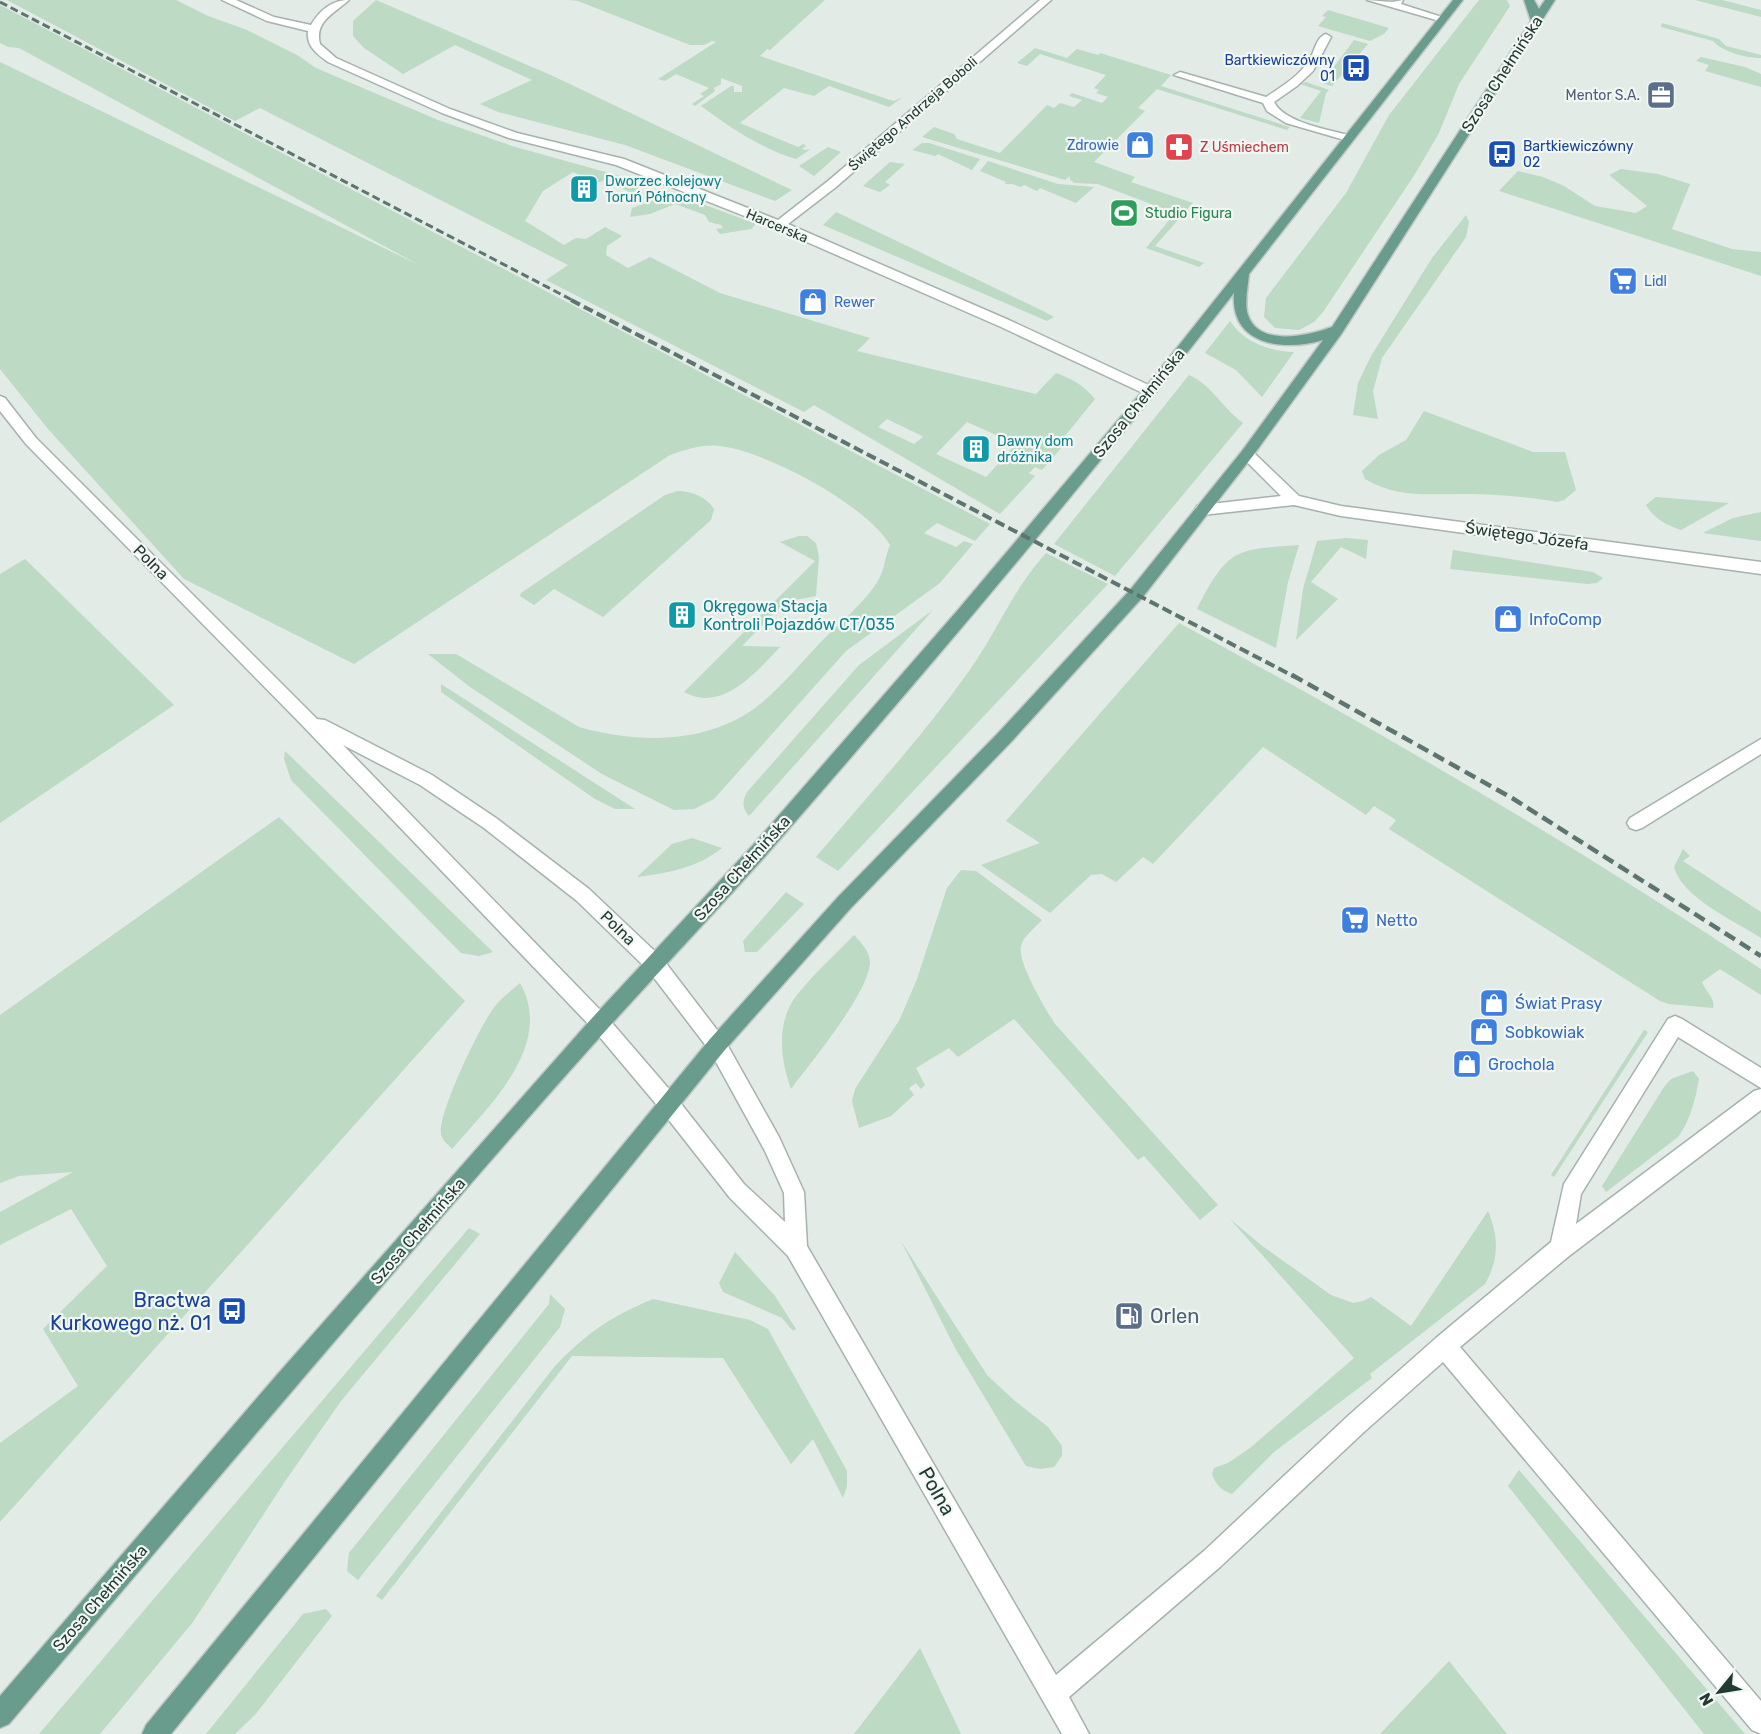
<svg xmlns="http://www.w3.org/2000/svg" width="1761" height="1734" font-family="Rubik,sans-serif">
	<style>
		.green { fill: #bcdac4; fill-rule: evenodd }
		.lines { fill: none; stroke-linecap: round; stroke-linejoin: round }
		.minor-casing { stroke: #a5b2ad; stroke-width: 3 }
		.major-casing { stroke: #c1c8c6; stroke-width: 3 }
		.minor { fill: #fff; fill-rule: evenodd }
		.major { fill: #6a9c8e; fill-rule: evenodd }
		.rail-far2 { stroke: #5e756f; stroke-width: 3; stroke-dasharray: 8 4; stroke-linecap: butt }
		.rail-far1 { stroke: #5e756f; stroke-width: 4; stroke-dasharray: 10 4.5; stroke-linecap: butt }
		.rail { stroke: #5e756f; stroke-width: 4.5; stroke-dasharray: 12 6; stroke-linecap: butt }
		.labels { text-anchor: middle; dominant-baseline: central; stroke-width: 4.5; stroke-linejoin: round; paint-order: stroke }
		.far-transit-label { font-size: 14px; fill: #164399; stroke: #f2f7f4; text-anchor: end }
		.far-service-label { font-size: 14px; fill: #4e5e75; stroke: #f2f7f4; text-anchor: end }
		.far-street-label { font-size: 14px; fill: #233a33; stroke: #f2f7f4 }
		.far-shop-label { font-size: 14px; fill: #366cbe; stroke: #f2f7f4; text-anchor: start }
		.far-health-label { font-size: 14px; fill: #be3a42; stroke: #f2f7f4; text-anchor: start }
		.far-culture-label { font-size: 14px; fill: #0d838f; stroke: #f2f7f4; text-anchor: start }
		.far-leisure-label { font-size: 14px; fill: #27864d; stroke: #f2f7f4; text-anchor: start }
		.street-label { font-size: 16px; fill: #233a33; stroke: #f2f7f4 }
		.culture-label { font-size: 16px; fill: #0d838f; stroke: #f2f7f4; text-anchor: start }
		.shop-label { font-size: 16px; fill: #366cbe; stroke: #f2f7f4; text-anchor: start }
		.near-transit-label { font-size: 20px; fill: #164399; stroke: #f2f7f4; text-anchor: end }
		.near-service-label { font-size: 20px; fill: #4e5e75; stroke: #f2f7f4; text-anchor: start }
		.near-street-label { font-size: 20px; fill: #233a33; stroke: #f2f7f4 }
	</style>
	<rect width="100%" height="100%" fill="#e2ebe6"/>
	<g class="green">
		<path d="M7,0H176L208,16L247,30L297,55L316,68L438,120L512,146L641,182L642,185L632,193L604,180L598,183L573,172L543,191L525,221L564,245L576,238L586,239L605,227L622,236L607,246L606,255L628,268L650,257L720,293L870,338L857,351L1036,394L1056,373C1073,379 1083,385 1095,399L1060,442L1063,446L1042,470L1035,467L1029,473L1035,476L1000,514L814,405L804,412L546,280L568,265L260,108L235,121ZM887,419L922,436L923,437L914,444L878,427ZM967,422L1016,444L1005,456L1009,458L1002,465L998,464L986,477L936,454Z"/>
		<path d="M376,0L553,76L792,190L775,201L625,145L498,112L480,104L532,80L455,45L403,74L364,48L353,36V21Z"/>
		<path d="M569,0H825L770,50L767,49L760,56L887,99L894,101L903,97L889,107L829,86L814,96L784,88L740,123L798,147L803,144L806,146L802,149L805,150L811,149L796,159C761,149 730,127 701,106L731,86H734V92H742V86L721,78V84L714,88L715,91L695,106L692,104L704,96L700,94L709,88L676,74L665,81L658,79L716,42L712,41L704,45H690L578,1Z"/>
		<path d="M1479,0H1507L1510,6L1459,84L1439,133L1415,174L1323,312L1314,322L1299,330L1275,328L1264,317L1266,298L1346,193L1389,115Z"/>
		<path d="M1695,0H1722L1761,10V17Z"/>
		<path d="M0,5L990,524L975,541L937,523L924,533L956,547L964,541L973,544L940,583L846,651L714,799L694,809L674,810L602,774L470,687L428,654H456L579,727C637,743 704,745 755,708C779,690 799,665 820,643C838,624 867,601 879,579C885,568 885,556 890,545C868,506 765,450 719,446C702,444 686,450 670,455L354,664L184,579L48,429L0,369V62L419,265L19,48L8,47L0,43Z"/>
		<path d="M1328,10L1389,28L1384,34L1370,41L1318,26L1326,17L1322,16Z"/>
		<path d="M1662,23L1719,39L1726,46L1761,55V58C1746,58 1723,52 1713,41L1661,27Z"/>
		<path d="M1354,40L1368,44L1332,86L1322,83Z"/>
		<path d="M1035,48L1067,58L1077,49L1098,55L1100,53L1171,75L1161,86L1290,127L1287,130L1157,89L1138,108L1145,111L1094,162L1135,177L1131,182L1193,203L1155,246L1204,263L1199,267L1146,248L1175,213L1098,184L1075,183L1070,180V176L1065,180L922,137L934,127L954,134L957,139L1000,153L1047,105L1054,108L1060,103L1074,107L1082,100L1069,96L1072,93L1102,103L1108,97L1096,93L1099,90L1094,88L1106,75L1040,54L1027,66L1017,63Z"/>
		<path d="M1701,57L1745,67L1761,74V87L1705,71L1709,65L1696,61Z"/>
		<path d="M1306,82L1329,90L1326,93L1319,123L1300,118L1321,91L1300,84Z"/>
		<path d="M922,143H929L980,159L972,170L938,154L935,156L912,150Z"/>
		<path d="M828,147L841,152L814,176L799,166Z"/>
		<path d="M988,161L1058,184L1094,187L1076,203L1040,188L1037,191L1024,185L1021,187L1012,184H1005L1006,182L980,171Z"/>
		<path d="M890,162L905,164L885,182L890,185L880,192L863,186Z"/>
		<path d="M1621,169L1658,174L1690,184L1672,229L1732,249L1761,252V276L1499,191L1518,171L1543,177L1564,186L1595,206L1636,213L1647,206L1609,175Z"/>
		<path d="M667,191L754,223L755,225L751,229L720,234L716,229L723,228L721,225L709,222L705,215L675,204L650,214L630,217L632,208L652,201Z"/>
		<path d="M836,212L1045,312L1054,317L1047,321L823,225Z"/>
		<path d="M1466,215L1469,222L1466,237L1382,358L1373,391L1378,419L1353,415L1358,383L1371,356L1432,258Z"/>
		<path d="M1230,321C1244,343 1270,351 1294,352L1262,397L1236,370L1205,353Z"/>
		<path d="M1189,375C1212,385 1223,409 1243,423L1115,576L1054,544Z"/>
		<path d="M1424,411L1533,452H1565L1576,490L1564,500L1557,502C1530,497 1501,495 1474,494C1434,493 1401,500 1365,479L1362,471L1379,455L1406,440Z"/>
		<path d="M678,491C691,491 707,497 714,509L711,520L603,617L554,589L534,605L520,596L521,593L665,495Z"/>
		<path d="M1656,497L1729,503L1681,530C1667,525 1654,519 1646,505Z"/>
		<path d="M1761,512V541L1703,533L1733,518Z"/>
		<path d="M799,536H807L816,543L819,557L816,596L785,602L742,646L780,647C755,673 723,713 684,692L815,561L780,542Z"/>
		<path d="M1346,538L1368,540L1366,559L1341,547L1311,582L1338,599L1296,640L1303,589L1317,541Z"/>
		<path d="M1299,545L1288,582L1276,648L1197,609C1206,591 1220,562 1239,554C1257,546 1281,547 1299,545Z"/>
		<path d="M1453,550L1593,572L1603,578L1597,583L1587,584L1450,569Z"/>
		<path d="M1046,553L1108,584L838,871L816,857C868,796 923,736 969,671C997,632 1013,589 1046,553Z"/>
		<path d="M25,559L174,705L0,823V574Z"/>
		<path d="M933,610L749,816C742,808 742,801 747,792L859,665Z"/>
		<path d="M1179,623C1378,730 1573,844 1761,969V995L1720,969L1702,982C1705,991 1716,999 1713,1008L1669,1004L1660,1001L1389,829L1396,820L1374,806L1366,815L1263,747L1153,864L1143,857L1116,882L1102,874L1091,875L1050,913L981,865L1040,843L1006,821Z"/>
		<path d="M441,684L635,809H615L595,799L441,692Z"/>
		<path d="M285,751L493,952L479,956L461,953L291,780L284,759Z"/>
		<path d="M279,817L465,1001L0,1522V1443L78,1386L43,1329L107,1266L71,1209L0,1245V1212L73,1172L19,1176L0,1183V1015Z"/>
		<path d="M692,838L722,848C697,868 668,873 637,877L672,844Z"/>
		<path d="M1683,849L1690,856L1683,861L1761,912V938C1735,921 1682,898 1674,867Z"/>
		<path d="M961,870L976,871L1042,920C1036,927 1023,936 1021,946C1017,962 1046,1010 1055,1024L1218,1205L1200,1220L1144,1156L1138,1160L1014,1019L958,1057L949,1048L916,1068L925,1085L921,1089L916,1083L909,1088L914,1095L891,1116L859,1128L852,1101L855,1089L900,1019L917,979L947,888Z"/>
		<path d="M786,892L804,904L757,952H745L743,941Z"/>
		<path d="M854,935C861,943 870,951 870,963C868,994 811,1062 791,1089C782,1064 777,1034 789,1008C796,990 839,951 854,935Z"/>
		<path d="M520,983C555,1045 489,1106 452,1149C448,1144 442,1141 441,1134C438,1113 479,1028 493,1009C500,999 511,991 520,983Z"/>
		<path d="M1644,1030L1648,1032L1554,1177L1551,1175Z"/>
		<path d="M1693,1071L1699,1079C1695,1100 1691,1119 1678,1137L1606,1192L1602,1186L1664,1087L1671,1079Z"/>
		<path d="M1488,1211C1499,1237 1499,1260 1485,1284L1370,1374L1372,1378L1274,1452L1232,1494C1221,1490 1216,1485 1212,1474L1214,1468L1228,1463L1250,1448L1354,1358L1230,1219L1261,1245L1331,1295L1353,1303L1363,1301L1371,1297L1411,1326Z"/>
		<path d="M469,1228L480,1234L341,1401L288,1477L193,1622L100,1734H39Z"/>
		<path d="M901,1241L987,1375L1015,1401L1048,1427L1062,1446V1456L1054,1467L1040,1469L1026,1466L955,1348Z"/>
		<path d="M735,1252L775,1296L796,1329L793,1331L782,1318L723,1292L719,1283Z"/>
		<path d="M550,1294L565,1309L560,1327L358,1580L347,1571L349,1553L549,1304Z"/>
		<path d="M653,1299L750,1320L768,1329L847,1471V1486L843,1498L813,1439L791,1464L723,1358L572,1356L382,1600L376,1596L555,1366C588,1332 610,1317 653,1299Z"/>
		<path d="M1519,1470L1745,1734H1704L1508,1486Z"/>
		<path d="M326,1609L332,1616L255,1715L235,1734H206L303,1614Z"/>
		<path d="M920,1648L961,1734H854Z"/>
		<path d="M1449,1661L1507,1734H1380Z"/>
	</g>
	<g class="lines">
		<g class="minor-casing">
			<g id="minor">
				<path d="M222,0H236L274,17L311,25C320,10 332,0 349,0C335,13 314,21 320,44L336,58L450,109L517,133L624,159L778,220L828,181L1040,0H1051L836,187L788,224L1011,321L1155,388L1157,391L1150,396L1145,394L1001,327L775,228L616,165L509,138L442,113L328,62C317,54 306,46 308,31L267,21Z"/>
				<path d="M1367,0L1392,2L1403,0L1401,4L1448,19L1443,22Z"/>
				<path d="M1326,34L1331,37L1313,71L1297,86L1274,102C1284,123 1331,130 1352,136V140L1348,141L1286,123L1267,111L1263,103L1174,75L1180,72L1266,97C1281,87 1298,77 1308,62C1315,53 1315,38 1326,34Z"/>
				<path d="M0,396L5,398L36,438L317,719L325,720L432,775L496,818L589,889L662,958L724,1039L779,1137L804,1192L807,1246L1056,1675L1204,1551L1349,1415L1436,1338L1551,1242L1564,1184L1668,1019L1675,1016L1682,1019L1761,1068V1088L1678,1037L1581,1194L1576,1224L1754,1091L1761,1089V1110L1569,1256L1460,1347L1761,1701V1734L1752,1730L1443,1362L1365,1431L1220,1567L1069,1697L1089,1734H1062L788,1256L730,1198L661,1110L593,1029L301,724L26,444L0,411ZM343,745L420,785L484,828L577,901L648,970L710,1051L765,1151L784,1193L785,1222L744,1184L675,1096L607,1017Z"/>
				<path d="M1247,449L1252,451L1299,496L1341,506L1761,562V574L1341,516L1294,505L1202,515L1197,514L1195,510L1197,506L1202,505L1281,496L1242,457L1240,454Z"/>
				<path d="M1761,739V754L1642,828L1636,830L1630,828L1627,823L1630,818Z"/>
			</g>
		</g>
		<g class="major-casing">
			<path id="major" d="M1453,0H1463L1249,274C1248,287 1244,303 1248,315C1259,348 1310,335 1332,327L1531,21L1524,0H1534L1539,9L1545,0H1555L1342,333L1252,457L1142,598L1012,741L850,909L724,1051L171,1734H142L146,1725L710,1039L838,897L1000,731L1130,590L1242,451L1323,340C1283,352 1230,345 1234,293C1085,484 928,670 768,853C716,912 661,969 608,1028C404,1256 208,1491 9,1724L0,1728V1696L276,1376L593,1017L753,845L957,611L1145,388Z"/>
		</g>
		<use href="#minor" class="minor"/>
		<use href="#major" class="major"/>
		<path class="rail-far2" d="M0,2L574,301"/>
		<path class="rail-far1" d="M571,300L1295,677"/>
		<path class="rail" d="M1292,675L1512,798L1761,956"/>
	</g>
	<defs>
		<g id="bus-square" transform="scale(1.5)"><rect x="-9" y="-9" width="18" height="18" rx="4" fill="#1a4fb4" stroke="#f2f7f4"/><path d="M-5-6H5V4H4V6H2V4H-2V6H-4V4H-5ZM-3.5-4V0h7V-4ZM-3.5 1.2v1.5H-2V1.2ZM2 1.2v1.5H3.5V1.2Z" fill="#fff"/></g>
		<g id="office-square" transform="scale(1.5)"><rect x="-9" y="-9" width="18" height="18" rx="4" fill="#5c6f8a" stroke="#f2f7f4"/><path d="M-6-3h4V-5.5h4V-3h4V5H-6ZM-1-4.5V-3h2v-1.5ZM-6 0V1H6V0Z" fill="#fff"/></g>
		<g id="shop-square" transform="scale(1.5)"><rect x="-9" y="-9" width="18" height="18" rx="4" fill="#3f7fe0" stroke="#f2f7f4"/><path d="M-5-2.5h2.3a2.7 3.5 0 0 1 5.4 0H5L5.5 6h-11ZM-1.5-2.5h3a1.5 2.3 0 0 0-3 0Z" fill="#fff"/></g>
		<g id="pharmacy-square" transform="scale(1.5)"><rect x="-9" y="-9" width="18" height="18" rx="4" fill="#e0444e" stroke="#f2f7f4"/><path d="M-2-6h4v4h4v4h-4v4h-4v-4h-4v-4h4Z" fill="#fff"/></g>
		<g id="building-square" transform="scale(1.5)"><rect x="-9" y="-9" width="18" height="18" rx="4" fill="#0f9aa8" stroke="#f2f7f4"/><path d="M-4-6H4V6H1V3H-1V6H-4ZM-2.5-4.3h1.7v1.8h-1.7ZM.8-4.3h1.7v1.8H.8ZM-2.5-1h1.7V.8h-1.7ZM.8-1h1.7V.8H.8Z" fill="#fff"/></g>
		<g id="stadium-square" transform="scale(1.5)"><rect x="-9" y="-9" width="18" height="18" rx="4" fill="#2e9e5b" stroke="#f2f7f4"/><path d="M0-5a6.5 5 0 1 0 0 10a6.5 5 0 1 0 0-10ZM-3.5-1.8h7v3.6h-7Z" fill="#fff"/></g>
		<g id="supermarket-square" transform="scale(1.5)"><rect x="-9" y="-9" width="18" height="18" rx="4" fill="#3f7fe0" stroke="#f2f7f4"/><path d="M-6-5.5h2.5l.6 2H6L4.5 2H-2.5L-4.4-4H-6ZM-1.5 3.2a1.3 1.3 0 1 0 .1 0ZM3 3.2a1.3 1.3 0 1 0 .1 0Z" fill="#fff"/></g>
		<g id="fuel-square" transform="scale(1.5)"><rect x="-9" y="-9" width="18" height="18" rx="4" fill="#5c6f8a" stroke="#f2f7f4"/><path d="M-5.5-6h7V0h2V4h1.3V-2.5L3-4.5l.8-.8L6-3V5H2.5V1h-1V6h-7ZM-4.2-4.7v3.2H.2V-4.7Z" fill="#fff"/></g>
	</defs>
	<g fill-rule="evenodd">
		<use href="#bus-square" x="1356" y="68"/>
		<use href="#office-square" x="1661" y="95"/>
		<use href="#shop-square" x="1140" y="145"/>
		<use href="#pharmacy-square" x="1179" y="147"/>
		<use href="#bus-square" x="1502" y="154"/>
		<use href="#building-square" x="584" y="189"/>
		<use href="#stadium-square" x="1124" y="213"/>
		<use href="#supermarket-square" x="1623" y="281"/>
		<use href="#shop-square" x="813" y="302"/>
		<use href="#building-square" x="976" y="449"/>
		<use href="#building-square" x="682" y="615"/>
		<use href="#shop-square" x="1508" y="619"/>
		<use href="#supermarket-square" x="1355" y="920"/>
		<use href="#shop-square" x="1494" y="1003"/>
		<use href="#shop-square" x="1484" y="1032"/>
		<use href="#shop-square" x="1467" y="1064"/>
		<use href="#bus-square" x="232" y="1311"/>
		<use href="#fuel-square" x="1129" y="1316"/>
	</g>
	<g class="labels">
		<g class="far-transit-label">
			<text x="1335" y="60">Bartkiewiczówny<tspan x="1335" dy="16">01</tspan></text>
			<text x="1523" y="146" text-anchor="start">Bartkiewiczówny<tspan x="1523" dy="16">02</tspan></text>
		</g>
		<g class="far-service-label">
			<text x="1640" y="95">Mentor S.A.</text>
		</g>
		<g class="far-street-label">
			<text transform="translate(913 114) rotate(-41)">Świętego Andrzeja Boboli</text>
			<text transform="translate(777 226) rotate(23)">Harcerska</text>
		</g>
		<g class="far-shop-label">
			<text x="1119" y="145" text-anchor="end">Zdrowie</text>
			<text x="1644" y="281">Lidl</text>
			<text x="834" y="302">Rewer</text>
		</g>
		<g class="far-health-label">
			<text x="1200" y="147">Z Uśmiechem</text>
		</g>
		<g class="far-culture-label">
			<text x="605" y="181">Dworzec kolejowy<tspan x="605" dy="16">Toruń Północny</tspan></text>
			<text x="997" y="441">Dawny dom<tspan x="997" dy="16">dróżnika</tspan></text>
		</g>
		<g class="far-leisure-label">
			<text x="1145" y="213">Studio Figura</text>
		</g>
		<g class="street-label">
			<text transform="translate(1502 74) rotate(-57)">Szosa Chełmińska</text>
			<text transform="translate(1139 403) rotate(-51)">Szosa Chełmińska</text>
			<text transform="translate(1527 536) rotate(8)">Świętego Józefa</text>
			<text transform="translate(151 562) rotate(45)">Polna</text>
			<text transform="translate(742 868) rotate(-48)">Szosa Chełmińska</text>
			<text transform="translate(618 928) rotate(44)">Polna</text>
			<text transform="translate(418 1231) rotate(-49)">Szosa Chełmińska</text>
			<text transform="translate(100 1598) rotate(-49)">Szosa Chełmińska</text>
		</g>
		<g class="culture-label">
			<text x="703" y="606">Okręgowa Stacja<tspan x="703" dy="18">Kontroli Pojazdów CT/035</tspan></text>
		</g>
		<g class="shop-label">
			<text x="1529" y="619">InfoComp</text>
			<text x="1376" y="920">Netto</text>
			<text x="1515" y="1003">Świat Prasy</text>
			<text x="1505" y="1032">Sobkowiak</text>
			<text x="1488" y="1064">Grochola</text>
		</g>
		<g class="near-transit-label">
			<text x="211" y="1300">Bractwa<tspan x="211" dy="23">Kurkowego nż. 01</tspan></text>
		</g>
		<g class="near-service-label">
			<text x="1150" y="1316">Orlen</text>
		</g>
		<g class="near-street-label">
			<text transform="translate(937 1491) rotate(60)">Polna</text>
		</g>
	</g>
	<g transform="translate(1719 1692) rotate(240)" stroke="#f2f7f4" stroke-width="4.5" paint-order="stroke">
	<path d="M0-4.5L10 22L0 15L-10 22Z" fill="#233a33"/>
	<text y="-9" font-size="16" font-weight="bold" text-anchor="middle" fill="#233a33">N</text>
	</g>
</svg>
